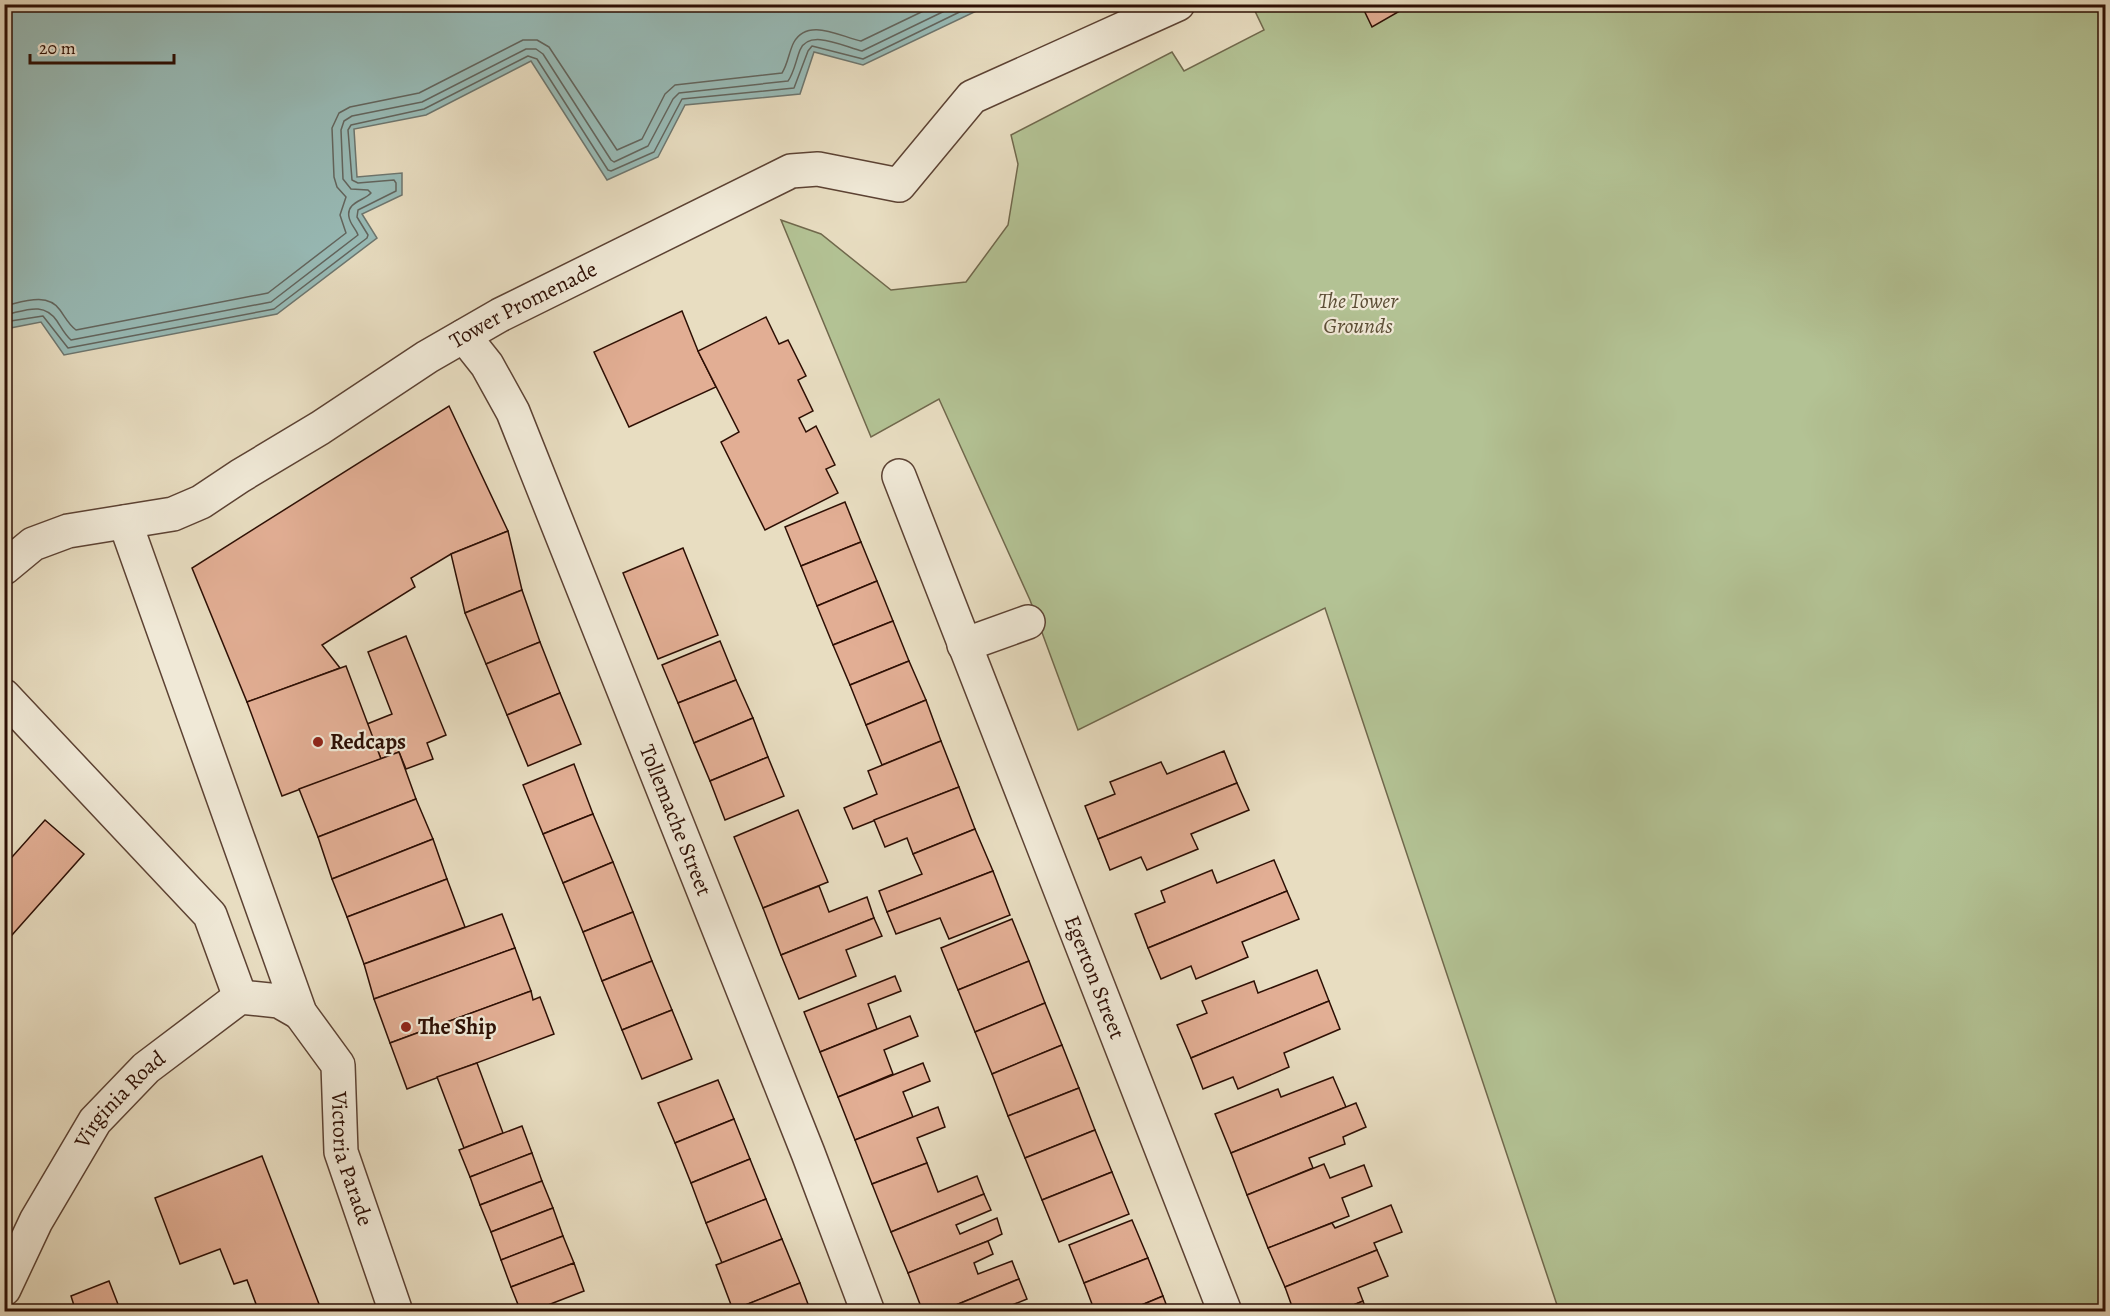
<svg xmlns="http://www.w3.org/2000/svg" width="2110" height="1316" font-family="Alegreya,serif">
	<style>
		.green { fill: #b3c294; stroke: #70684c; stroke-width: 1.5 }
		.water { fill: #98bbb7; stroke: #6d766f; stroke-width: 1.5 }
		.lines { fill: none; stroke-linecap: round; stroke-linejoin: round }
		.shore { stroke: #62655e; stroke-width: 1.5 }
		.building { fill: #e2ae94; stroke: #2d0f04; stroke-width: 1.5 }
		.minor-casing { stroke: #5c4233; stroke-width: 36 }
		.minor { stroke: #f0e9d7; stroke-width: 33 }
		.poi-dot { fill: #8f2418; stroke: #f0e9d7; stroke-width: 2 }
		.labels { text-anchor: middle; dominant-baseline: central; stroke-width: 4.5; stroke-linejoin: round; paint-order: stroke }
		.park-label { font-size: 22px; font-style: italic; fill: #5c4e36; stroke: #f0e9d7 }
		.street-label { font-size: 22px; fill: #2d0f04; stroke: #f0e9d7 }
		.poi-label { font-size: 22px; font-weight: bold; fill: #2d0f04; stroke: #f0e9d7; text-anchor: start }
	</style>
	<rect width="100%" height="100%" fill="#e8ddc1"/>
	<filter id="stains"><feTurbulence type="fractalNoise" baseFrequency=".00333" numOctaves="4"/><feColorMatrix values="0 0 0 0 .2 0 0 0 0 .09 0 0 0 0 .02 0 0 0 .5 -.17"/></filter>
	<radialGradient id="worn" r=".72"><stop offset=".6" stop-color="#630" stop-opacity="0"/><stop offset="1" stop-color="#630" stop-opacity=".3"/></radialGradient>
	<path class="green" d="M1263,5H2105V1311H1559L1325,608L1078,730L1030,600L939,399L871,437L781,220L821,234L891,290L966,282L1008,225L1018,164L1011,135L1172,52L1184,71L1264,30L1254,9Z"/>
	<path class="water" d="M5,4H989V5L863,65L814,52L800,94L685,105L658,157L607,180L531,61L426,115L354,129L357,177L402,173V195L362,214L377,238L277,314L64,355L41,322L5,329Z"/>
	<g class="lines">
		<g class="shore">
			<path d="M4,306C23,302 47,292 60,310C65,317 69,325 76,330L268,293L346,233L340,215L346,197L337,187L334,177L332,128L339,113L350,107L419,93L523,40H537L549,47L617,150L642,139L665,94L675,85L782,73C788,64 789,51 794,42C808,17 841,37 861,41L938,4"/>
			<path d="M4,315C25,311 43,301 57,321C61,327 65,335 71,340L271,302L358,235C356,229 350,224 349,217C346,202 364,201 371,193L368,190L351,189L343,179L341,130L344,121L352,116L422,102L526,49H536L543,54L611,160L614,162L648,146L673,99L679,93L788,81C794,73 796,60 800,50C809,28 845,47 862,51L959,4"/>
			<path d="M4,322L43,316L68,348L274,309L367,238L368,235L357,217L358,210L396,191V183L394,180L358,183L352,180L348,130L351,125L424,109L528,56L537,59L608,170L611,171L654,152L682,99L794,88L808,51L812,46L863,59L976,4"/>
		</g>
	</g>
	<g class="building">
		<path d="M1361,4H1412L1372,27Z"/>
		<path d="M682,311L698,351L716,387L629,427L594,352Z"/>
		<path d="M766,317L779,344L788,340L806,376L798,380L813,411L799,418L806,432L816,426L835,465L826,469L838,493L765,530L721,442L739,432L698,351Z"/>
		<path d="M449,406L508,531L451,554L411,578L415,587L322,645L340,668L247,702L192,568Z"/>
		<path d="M845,502L861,542L801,566L785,527Z"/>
		<path d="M508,531L522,590L465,613L451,554Z"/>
		<path d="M861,542L877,581L817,606L801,566Z"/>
		<path d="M683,548L718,635L658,659L623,573Z"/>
		<path d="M877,581L893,621L833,645L817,606Z"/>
		<path d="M522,590L540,642L486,664L465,613Z"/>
		<path d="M893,621L909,661L850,685L833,645Z"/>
		<path d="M406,636L446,735L427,743L433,759L406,769L399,752L381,759L367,724L392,714L368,652Z"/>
		<path d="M720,641L736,680L678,703L662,665Z"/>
		<path d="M540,642L560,693L507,715L486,664Z"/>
		<path d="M909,661L926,700L866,725L850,685Z"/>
		<path d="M346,666L381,759L282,796L247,702Z"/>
		<path d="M736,680L753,718L694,743L678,703Z"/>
		<path d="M560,693L581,744L528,766L507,715Z"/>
		<path d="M926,700L941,741L882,765L866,725Z"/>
		<path d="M753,718L768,757L710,781L694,743Z"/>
		<path d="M941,741L959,787L853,829L844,808L877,794L868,771Z"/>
		<path d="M1224,751L1237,783L1098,839L1085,806L1115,794L1110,782L1161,762L1167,774Z"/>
		<path d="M399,752L416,799L318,837L299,789Z"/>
		<path d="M768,757L784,796L725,820L710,781Z"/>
		<path d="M574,764L593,814L543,834L523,785Z"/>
		<path d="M1237,783L1249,810L1191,834L1198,849L1147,870L1141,857L1110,870L1098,839Z"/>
		<path d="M959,787L975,829L913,854L907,838L885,847L874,820Z"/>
		<path d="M416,799L433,839L332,879L318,837Z"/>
		<path d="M798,810L828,882L763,908L734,837Z"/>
		<path d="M593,814L613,862L563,883L543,834Z"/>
		<path d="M45,820L84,854L4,944V866Z"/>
		<path d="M975,829L993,871L887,912L879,891L922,874L913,854Z"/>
		<path d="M433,839L447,879L347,917L332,879Z"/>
		<path d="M1274,860L1287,891L1148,948L1135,914L1165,902L1161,891L1212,870L1217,883Z"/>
		<path d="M613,862L633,912L583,932L563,883Z"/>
		<path d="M993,871L1010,915L949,939L940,918L896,934L887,912Z"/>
		<path d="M447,879L465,927L364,964L347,917Z"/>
		<path d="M819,886L829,912L867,897L874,918L781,955L763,908Z"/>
		<path d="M1287,891L1299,919L1242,942L1248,957L1196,979L1191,966L1161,979L1148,948Z"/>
		<path d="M633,912L652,961L602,981L583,932Z"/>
		<path d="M502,914L515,948L374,999L364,964Z"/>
		<path d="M874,918L882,936L846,950L856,976L799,999L781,955Z"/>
		<path d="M1012,919L1029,961L958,990L941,948Z"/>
		<path d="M515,948L531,991L390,1043L374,999Z"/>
		<path d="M652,961L672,1010L622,1030L602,981Z"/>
		<path d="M1029,961L1045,1003L975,1032L958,990Z"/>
		<path d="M1317,970L1329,1001L1191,1058L1177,1025L1207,1013L1202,1001L1254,981L1258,993Z"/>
		<path d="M895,976L901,991L868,1004L877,1029L820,1052L804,1012Z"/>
		<path d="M531,991L533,1000L540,997L554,1034L407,1089L390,1043Z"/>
		<path d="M1329,1001L1340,1029L1284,1053L1289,1067L1238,1089L1233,1077L1203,1089L1191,1058Z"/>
		<path d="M1045,1003L1062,1045L992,1074L975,1032Z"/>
		<path d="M672,1010L692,1059L642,1079L622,1030Z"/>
		<path d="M910,1016L918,1036L884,1050L893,1074L838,1097L820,1052Z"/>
		<path d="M1062,1045L1079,1088L1008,1116L992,1074Z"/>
		<path d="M477,1063L503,1133L464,1148L437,1077Z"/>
		<path d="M923,1063L930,1081L903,1092L913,1117L855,1140L838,1097Z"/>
		<path d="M1333,1077L1346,1107L1231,1153L1215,1114L1278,1089L1281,1097Z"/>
		<path d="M718,1080L734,1119L675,1143L658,1103Z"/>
		<path d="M1079,1088L1095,1130L1025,1158L1008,1116Z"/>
		<path d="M1356,1103L1366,1127L1343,1137L1345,1144L1309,1158L1313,1168L1247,1195L1231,1153Z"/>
		<path d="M938,1107L945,1127L917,1138L927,1163L872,1184L855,1140Z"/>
		<path d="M734,1119L750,1159L691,1183L675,1143Z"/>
		<path d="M522,1126L532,1153L470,1177L459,1150Z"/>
		<path d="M1095,1130L1112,1172L1042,1200L1025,1158Z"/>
		<path d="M532,1153L542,1181L480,1205L470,1177Z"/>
		<path d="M262,1156L319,1304L322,1312H259L247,1280L234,1284L220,1249L180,1264L155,1198Z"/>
		<path d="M750,1159L766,1199L706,1223L691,1183Z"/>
		<path d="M927,1163L938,1192L977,1176L984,1194L891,1232L872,1184Z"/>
		<path d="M1324,1164L1330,1178L1364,1165L1372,1186L1342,1198L1349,1216L1268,1248L1247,1195Z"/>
		<path d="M1112,1172L1129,1214L1059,1242L1042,1200Z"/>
		<path d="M542,1181L553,1208L491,1232L480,1205Z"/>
		<path d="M984,1194L991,1210L956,1225L960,1234L997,1218L1002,1234L988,1241L908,1273L891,1232Z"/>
		<path d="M766,1199L782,1239L722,1263L706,1223Z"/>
		<path d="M1391,1205L1402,1232L1374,1243L1377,1250L1285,1287L1268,1248L1332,1223L1335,1228Z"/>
		<path d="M553,1208L563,1236L501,1260L491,1232Z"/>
		<path d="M1132,1220L1148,1258L1084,1283L1069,1245Z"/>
		<path d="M563,1236L574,1263L511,1287L501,1260Z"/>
		<path d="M782,1239L800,1283L733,1310L716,1265Z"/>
		<path d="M988,1241L993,1254L974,1263L978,1274L1012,1261L1019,1279L939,1312H923L908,1273Z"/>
		<path d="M1377,1250L1388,1276L1358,1288L1363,1301L1337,1312H1294L1285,1287Z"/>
		<path d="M1148,1258L1163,1296L1125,1312H1095L1084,1283Z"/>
		<path d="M574,1263L584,1291L530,1312H521L511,1287Z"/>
		<path d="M1019,1279L1027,1299L995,1312H939Z"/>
		<path d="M109,1281L121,1312H76L71,1296Z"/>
		<path d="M800,1283L811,1312H745L743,1306Z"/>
		<path d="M1163,1296L1169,1312H1125Z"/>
		<path d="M1363,1301L1367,1312H1337Z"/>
	</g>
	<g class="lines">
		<g class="minor-casing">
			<g id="minor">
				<path id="s1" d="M464,336L487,365L513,412L808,1153L868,1312"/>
				<path id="s2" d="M899,476L1225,1312"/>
				<path id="s3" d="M125,522L300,1013L338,1065L341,1152L396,1312"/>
				<path id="s4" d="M4,568L33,544L68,531L173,514L201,502L240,476L320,428L427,357L500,315L791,171L818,169L899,185L972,97L1178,4"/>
				<path d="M964,645L1028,622"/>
				<path d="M4,696L210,915L240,997"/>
				<path id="s5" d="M4,1289L36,1221L95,1121L146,1068L240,997L279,1001L300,1013"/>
			</g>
		</g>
		<use href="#minor" class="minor"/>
	</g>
	<g class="poi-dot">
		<circle cx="318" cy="742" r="6"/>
		<circle cx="406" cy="1027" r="6"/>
	</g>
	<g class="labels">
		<g class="park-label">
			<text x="1358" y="301">The Tower<tspan x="1358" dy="25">Grounds</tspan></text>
		</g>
		<g class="street-label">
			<text stroke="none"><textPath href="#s4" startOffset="590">Tower Promenade</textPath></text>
			<text stroke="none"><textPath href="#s1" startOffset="530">Tollemache Street</textPath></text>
			<text stroke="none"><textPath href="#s2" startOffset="538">Egerton Street</textPath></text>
			<text stroke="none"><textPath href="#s5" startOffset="224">Virginia Road</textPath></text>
			<text stroke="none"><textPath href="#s3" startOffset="681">Victoria Parade</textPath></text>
		</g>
		<g class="poi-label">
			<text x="330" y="742">Redcaps</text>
			<text x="418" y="1027">The Ship</text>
		</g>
	</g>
	<rect width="2110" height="1316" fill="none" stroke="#e8ddc1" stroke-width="24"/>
	<rect x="6" y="6" width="2098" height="1304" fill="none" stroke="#2d0f04" stroke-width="3"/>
	<rect x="12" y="12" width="2086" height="1292" fill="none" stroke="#2d0f04" stroke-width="1.5"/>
	<path d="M30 54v9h144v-9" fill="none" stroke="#2d0f04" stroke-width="3"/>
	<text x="39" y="54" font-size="18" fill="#2d0f04" stroke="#f0e9d7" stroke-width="4.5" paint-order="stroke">20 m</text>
	<rect width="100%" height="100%" filter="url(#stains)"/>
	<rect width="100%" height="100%" fill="url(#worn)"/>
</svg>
